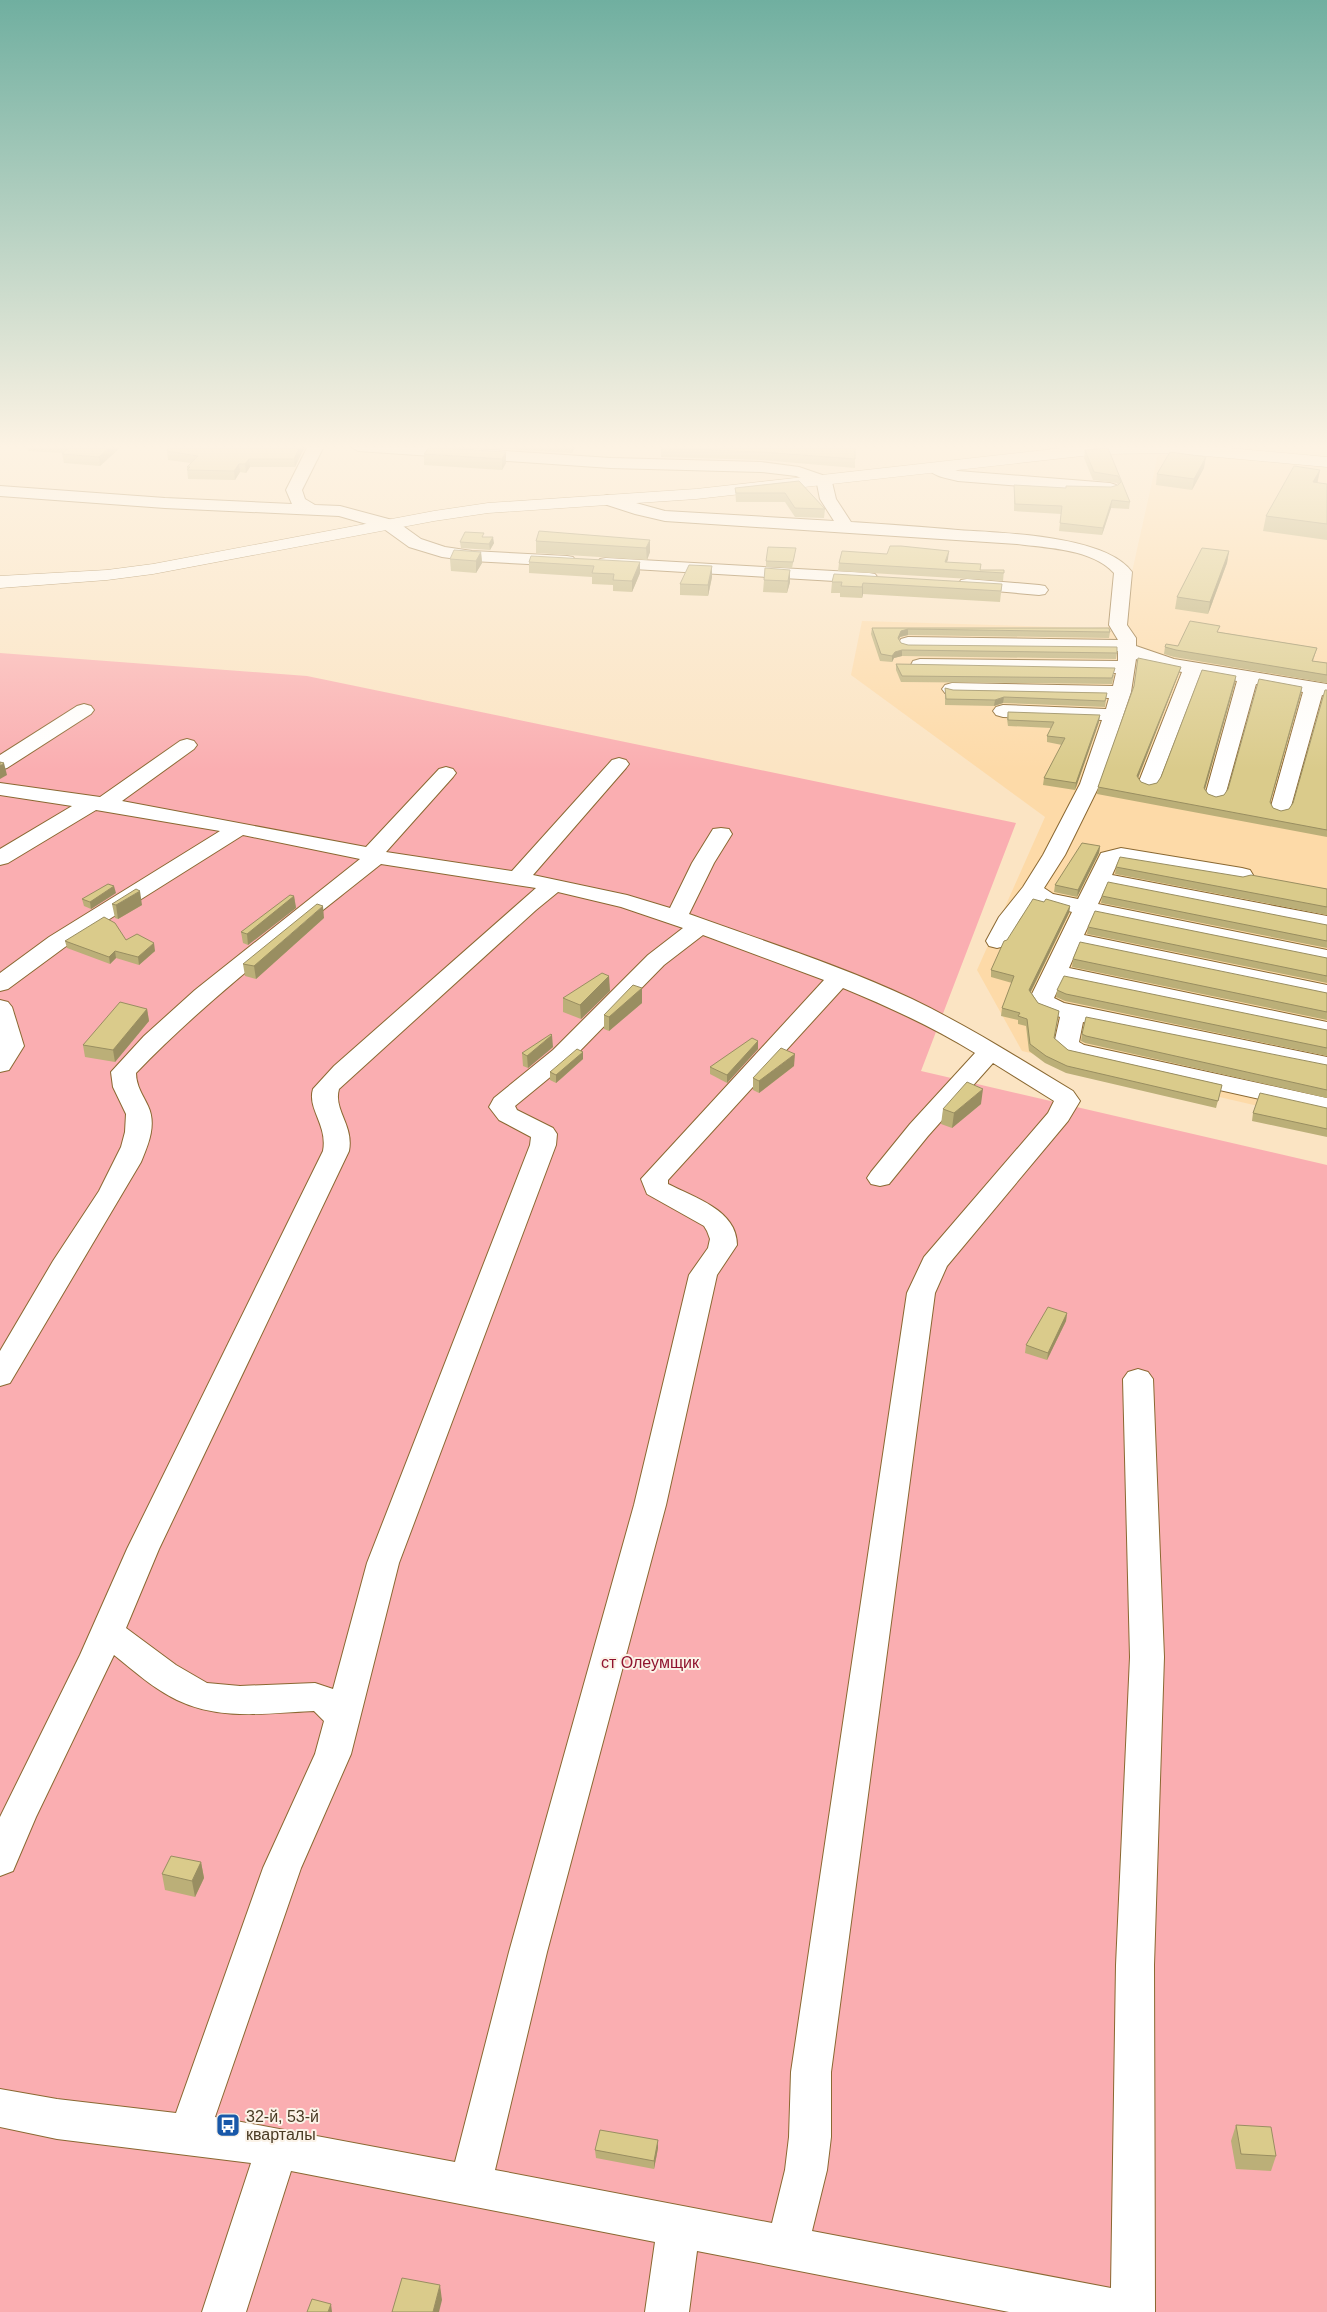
<svg xmlns="http://www.w3.org/2000/svg" width="1327" height="2312" font-family="Helvetica,sans-serif">
	<style>
		.built { fill: #fddaa8 }
		.green { fill: #faaeb1 }
		.lines { fill: none; stroke-linecap: round; stroke-linejoin: round }
		.minor-casing { stroke: #8a6831; stroke-width: 2 }
		.major-casing { stroke: #8a6831; stroke-width: 1 }
		.minor { fill: #fff; fill-rule: evenodd }
		.major { fill: #fff; fill-rule: evenodd }
		.wall { fill: #bbaf78 }
		.shaded-wall { fill: #998e61 }
		.building { fill: #dacb8b; stroke: #998e61 }
		.labels { text-anchor: middle; dominant-baseline: central; stroke-width: 4; stroke-linejoin: round; paint-order: stroke }
		.near-park-label { font-size: 16px; fill: #90142e; stroke: #fbf3e8 }
		.near-poi-label { font-size: 16px; fill: #493a23; stroke: #fbf3e8; text-anchor: start }
	</style>
	<rect width="100%" height="100%" fill="#fbe4c3"/>
	<path class="built" d="M1158,455L1234,456L1327,467V1122L1022,1051L977,970L1045,817L851,675L862,621L1092,628L1120,626Z"/>
	<path class="green" d="M0,653L307,676L1016,823L921,1071L1327,1165V2312H0Z"/>
	<g class="lines">
		<g class="minor-casing">
			<g id="minor">
				<path d="M308,446H324L302,490L305,499L315,505L340,506L396,521L421,539L445,547L472,551L567,556L573,557L576,561L573,565L567,566L472,561L442,557L409,547L384,529L339,516L165,508L0,496V486L165,498L292,504L286,490Z"/>
				<path d="M350,446H431L611,458L761,462L799,467L831,478L836,499L851,522C887,524 922,527 958,530C1001,533 1106,535 1132,572L1127,625L1136,638V646L1174,659L1327,684V696L1322,695L1290,810L1287,814L1280,816L1273,814L1270,810L1303,692L1256,684L1225,796L1222,800L1215,802L1208,800L1205,796L1237,681L1200,675L1158,784L1155,788L1148,790L1141,788L1138,784L1182,672L1163,668L1136,659L1131,692L1100,784L1065,855L1044,888L1053,894L1078,899L1101,853L1121,848L1242,868L1250,870L1253,875L1250,880L1242,882L1122,861L1118,862L1112,875L1327,916V930L1106,887L1098,904L1327,950V964L1093,916L1084,935L1327,985V999L1078,947L1069,968L1327,1022V1036L1062,981L1054,998L1064,1003L1327,1057V1071L1083,1022L1079,1042L1084,1045L1327,1098V1114L1067,1056L1054,1044L1060,1017L1038,1009L1030,998L1072,912L1034,901L1020,919L1005,946L997,948L989,946L986,941L999,917L1023,887L1043,855L1080,784L1102,720L1003,717L996,715L993,711L996,707L1003,705L1106,709L1109,698L952,695L945,693L942,689L945,685L952,683L1113,686L1116,673L920,671L913,669L911,665L913,661L920,659L1118,661V651L908,649L901,647L899,643L901,639L908,637L1118,640L1109,625L1114,573C1092,549 1048,548 1017,544L665,521L635,514L601,503L599,500L601,497L607,495L665,511L834,521L820,499L817,484L796,476L761,472L611,468L358,451Z"/>
				<path d="M935,463L958,471L1110,483L1116,485L1118,488L1116,491L1110,493L958,481C947,478 934,477 927,468L929,465Z"/>
				<path d="M606,558L869,573L875,574L878,578L875,582L869,583L600,567L597,563L600,559Z"/>
				<path d="M967,579L1039,585L1045,586L1048,590L1045,594L1039,595L961,588L958,584L961,580Z"/>
				<path d="M84,704L91,706L94,710L91,714L7,768L0,770V755L77,706Z"/>
				<path d="M187,739L194,741L197,745L194,749L122,801L366,847L439,769L446,767L453,769L456,773L453,777L386,852L512,871L612,760L619,758L626,760L629,764L626,768L533,875L627,895L670,908L692,863L713,829L721,828L729,829L732,834L714,863L689,914C763,941 840,965 912,999C968,1026 1020,1059 1073,1091L1080,1101L1068,1121L947,1266L935,1293L831,2072V2137L827,2170L812,2231L1111,2288L1116,1965L1130,1657L1123,1379L1128,1372L1138,1369L1148,1372L1153,1379L1164,1657L1154,1965L1155,2312H1009L697,2251L689,2312H645L655,2242L291,2171L246,2312H202L251,2163L57,2139L0,2127V2089L57,2099L176,2113L263,1868L315,1754L324,1721L314,1711C268,1713 220,1721 177,1700C154,1689 134,1671 114,1655L36,1817L13,1871L0,1876V1817L80,1655L127,1549L323,1151C328,1125 307,1109 313,1089L334,1066L536,888L381,864C297,931 210,996 136,1073C136,1086 143,1095 148,1106C157,1125 148,1145 141,1162L10,1383L0,1386V1351L53,1261L99,1191L121,1147L125,1132L126,1114L113,1087L111,1072L144,1036L195,990L360,859L243,835L65,947L8,989L0,991V973L49,937L220,831L96,810L8,863L0,865V849L72,806L0,795V783L100,797L180,741ZM558,892L621,907L683,928L648,955L553,1050L494,1098L489,1107L499,1120L531,1137L530,1145L367,1563L333,1689L315,1683L240,1686L207,1683L176,1665L126,1628L159,1549L349,1151C354,1125 333,1110 339,1089L536,910ZM703,935L824,980L641,1179L647,1194L704,1226L707,1231L710,1239L708,1248L689,1275L634,1505L509,1952L455,2162L215,2117L301,1868L351,1754L399,1563L556,1145L557,1134L553,1128L517,1110L515,1106L571,1060L664,965ZM843,988C889,1007 933,1027 975,1053L910,1124L871,1172L867,1178L871,1184L880,1186L889,1184L928,1136L993,1063L1054,1101L1048,1113L924,1257L907,1293L791,2072L789,2137L785,2170L772,2223L495,2170L547,1952L666,1505L717,1275L737,1245C737,1210 695,1198 668,1184V1180Z"/>
				<path d="M0,1000L8,1002L12,1007L24,1046L9,1070L0,1072Z"/>
			</g>
		</g>
		<g class="major-casing">
			<path id="major" d="M1081,446H1207L1327,457V467L1173,453L1100,454L696,499L488,513L434,521L153,574L107,580L0,588V576L107,570L153,564L434,511L488,503L696,489Z"/>
		</g>
		<use href="#minor" class="minor"/>
		<use href="#major" class="major"/>
	</g>
	<g class="wall">
		<path d="M27,446H122L100,466L64,463L62,454L63,453L28,451Z"/>
		<path d="M305,446L295,467H250L246,473L240,472L235,480L188,479L187,467L191,463L168,460L167,451Z"/>
		<path d="M458,446H576L572,453Z"/>
		<path d="M855,446V468L761,460L661,457V448Z"/>
		<path d="M1108,448L1130,502L1129,509L1111,508L1102,535L1059,531L1061,514L1014,511V485L1065,488L1111,487L1118,485L1117,483L1093,480L1084,458L1085,450Z"/>
		<path d="M506,452V463L502,470L424,465V454Z"/>
		<path d="M1204,468L1192,490L1156,485L1157,474Z"/>
		<path d="M1320,470L1317,483L1327,484V540L1263,531L1266,516Z"/>
		<path d="M799,481L825,509L824,518L795,517L785,502H736L735,488Z"/>
		<path d="M484,537L494,543L490,550L461,548L460,542Z"/>
		<path d="M650,540V552L647,560L536,553V541Z"/>
		<path d="M1229,551L1227,563L1208,614L1175,609L1177,597Z"/>
		<path d="M481,552L482,563L476,573L451,571L450,559Z"/>
		<path d="M795,554L792,568L766,567V561Z"/>
		<path d="M948,559L947,562L981,570H1004L1003,581L838,571L839,563Z"/>
		<path d="M529,562H640V573L632,592L613,591V585L592,584V577L529,573Z"/>
		<path d="M712,566V577L708,596L680,595V584Z"/>
		<path d="M790,570V582L787,593L763,592L764,580Z"/>
		<path d="M832,582L1002,584L1000,602L863,594L862,598L840,597V593H831Z"/>
		<path d="M872,628L1110,632L1109,638L908,635L900,637L899,640L901,643L908,645L1117,653L1116,659L902,656L894,658L892,662L880,661L871,634Z"/>
		<path d="M1219,632L1317,648L1313,661L1327,663V683L1174,657L1164,654L1165,647L1178,646Z"/>
		<path d="M896,664L1114,675L1112,684L901,682L896,670Z"/>
		<path d="M1181,667L1179,673L1138,778L1141,782L1149,785L1157,783L1235,683L1205,789L1208,794L1216,797L1224,795L1301,694L1270,803L1273,808L1281,811L1289,809L1293,803L1327,690V837L1097,794L1098,787Z"/>
		<path d="M945,688L953,690L1107,693L1105,707L1003,703L994,706L945,705Z"/>
		<path d="M1008,712L1099,722L1075,790L1043,785L1044,778L1062,745L1047,742V736L1051,728L1008,726L1007,719Z"/>
		<path d="M1100,846L1099,853L1077,897L1054,892L1055,885Z"/>
		<path d="M1116,867L1243,877L1327,889V915L1115,874Z"/>
		<path d="M116,893L91,909L84,906L82,899Z"/>
		<path d="M294,896L296,908L248,945L243,943L241,932Z"/>
		<path d="M1102,896L1327,925V948L1101,903Z"/>
		<path d="M112,904L142,905L118,919L115,918Z"/>
		<path d="M1070,906L1069,913L1031,992L1038,1003L1059,1011L1054,1038L1068,1050L1222,1085L1216,1108L1066,1073L1045,1063L1029,1051L1026,1026L1018,1024V1020L1001,1016L1002,1008L1012,983L991,977V970Z"/>
		<path d="M324,918L256,979L245,976L243,964Z"/>
		<path d="M1088,927L1327,958V983L1087,934Z"/>
		<path d="M126,940L155,951L139,965L116,958L110,964L67,948L65,941Z"/>
		<path d="M1073,959L1327,993V1020L1072,967Z"/>
		<path d="M642,988V1003L609,1031L604,1029V1015Z"/>
		<path d="M1057,990L1327,1030V1056L1065,1001L1056,997Z"/>
		<path d="M610,991L581,1019L563,1012V998Z"/>
		<path d="M147,1009L149,1021L115,1062L85,1057L83,1045Z"/>
		<path d="M1082,1034L1327,1065V1098L1085,1043L1081,1041Z"/>
		<path d="M758,1041V1049L727,1083L710,1074V1067Z"/>
		<path d="M553,1047L528,1068L523,1066L522,1053Z"/>
		<path d="M583,1052V1059L562,1078L556,1083L550,1080V1072Z"/>
		<path d="M794,1066L759,1093L753,1090V1078Z"/>
		<path d="M981,1104L952,1128L941,1124L943,1109Z"/>
		<path d="M1327,1108V1137L1252,1121L1253,1113Z"/>
		<path d="M1067,1313L1066,1321L1047,1360L1025,1353L1026,1345Z"/>
		<path d="M201,1862L204,1878L195,1897L165,1890L162,1874Z"/>
		<path d="M1236,2125L1276,2156L1271,2171L1236,2169L1231,2141Z"/>
		<path d="M658,2148L654,2169L596,2158L595,2150Z"/>
	</g>
	<g class="shaded-wall">
		<path d="M111,446H122L100,466L99,457Z"/>
		<path d="M300,446H305L295,467L294,459Z"/>
		<path d="M571,446H576L572,453Z"/>
		<path d="M506,452V463L502,470V459Z"/>
		<path d="M1206,457L1204,468L1192,490L1194,479Z"/>
		<path d="M249,459L250,467L246,473L245,464Z"/>
		<path d="M239,464L240,472L235,480L234,471Z"/>
		<path d="M1320,470L1317,485L1313,482Z"/>
		<path d="M1112,500L1111,508L1102,535L1103,528Z"/>
		<path d="M493,537L494,543L490,550L489,544Z"/>
		<path d="M650,540V552L647,560L646,548Z"/>
		<path d="M949,551L948,559L944,570L945,562Z"/>
		<path d="M1229,551L1227,563L1208,614L1210,602Z"/>
		<path d="M481,552L482,563L476,573V561Z"/>
		<path d="M640,562V573L632,592V581Z"/>
		<path d="M712,566V577L708,596V585Z"/>
		<path d="M790,570V582L787,593L788,581Z"/>
		<path d="M863,583V594L862,598V587Z"/>
		<path d="M908,629V635L900,637L897,644L898,638L901,631Z"/>
		<path d="M902,650V656L894,658L892,662V656L895,652Z"/>
		<path d="M1181,667L1179,673L1136,783L1137,776Z"/>
		<path d="M1236,676L1235,683L1203,796L1204,788Z"/>
		<path d="M1302,687L1301,694L1268,810L1270,802Z"/>
		<path d="M1004,697L1003,703L994,706L995,700Z"/>
		<path d="M1100,715L1099,722L1075,790L1076,783Z"/>
		<path d="M4,763L7,775L0,779V766Z"/>
		<path d="M1100,846L1099,853L1077,897L1078,890Z"/>
		<path d="M114,886L116,893L91,909L90,902Z"/>
		<path d="M140,891L142,905L118,919L116,905Z"/>
		<path d="M294,896L296,908L248,945L247,934Z"/>
		<path d="M323,906L324,918L256,979L254,966Z"/>
		<path d="M1070,906L1069,913L1028,997L1029,990Z"/>
		<path d="M154,943L155,951L139,965L138,957Z"/>
		<path d="M115,951L116,958L110,964L109,957Z"/>
		<path d="M609,976L610,991L581,1019L580,1005Z"/>
		<path d="M642,988V1003L609,1031V1017Z"/>
		<path d="M147,1009L149,1021L115,1062L113,1050Z"/>
		<path d="M552,1035L553,1047L528,1068L527,1056Z"/>
		<path d="M758,1041V1049L727,1083V1075Z"/>
		<path d="M583,1052V1059L556,1083V1075Z"/>
		<path d="M795,1054L794,1066L759,1093V1081Z"/>
		<path d="M983,1089L981,1104L952,1128L954,1113Z"/>
		<path d="M1067,1313L1066,1321L1047,1360L1048,1353Z"/>
		<path d="M201,1862L204,1878L195,1897L192,1881Z"/>
		<path d="M658,2140V2148L654,2169V2161Z"/>
		<path d="M440,2285L442,2300L439,2312H433Z"/>
		<path d="M331,2304L332,2312H328Z"/>
	</g>
	<g class="building">
		<path d="M71,446H111L99,457L62,454Z"/>
		<path d="M169,446H300L294,459H249L245,464H239L234,471L187,470L190,467H187L198,456L167,451Z"/>
		<path d="M662,446H855V459L761,452L661,448Z"/>
		<path d="M429,447L506,452L502,459L424,454Z"/>
		<path d="M1108,448L1130,502L1112,500L1103,528L1060,523L1062,506L1015,504L1014,485L1066,488V486L1111,487L1118,485L1121,482L1118,476L1094,472L1085,450Z"/>
		<path d="M1170,452L1206,457L1194,479L1157,474Z"/>
		<path d="M1294,466L1320,470L1313,482L1327,484V524L1266,516Z"/>
		<path d="M799,481L825,509L795,508L785,493H736L735,488Z"/>
		<path d="M539,531L650,540L646,548L536,541Z"/>
		<path d="M465,532L484,533L482,537H493L489,544L460,542Z"/>
		<path d="M890,546H901L949,551L945,562L981,564L980,570H1004V573L839,563L842,551L887,554Z"/>
		<path d="M768,547L796,548L793,562L766,561Z"/>
		<path d="M1202,548L1229,551L1210,602L1177,597Z"/>
		<path d="M454,550L481,552L476,561L450,559Z"/>
		<path d="M531,556L640,562L632,581L613,580L614,574L592,573L594,566L529,562Z"/>
		<path d="M689,565L712,566L708,585L680,584Z"/>
		<path d="M765,568L790,570L788,581L764,580Z"/>
		<path d="M834,574L1002,584L1001,591L863,583L862,587L841,586L842,582H832Z"/>
		<path d="M1190,621L1220,626L1217,632L1317,648L1312,661L1327,663V675L1176,650L1165,647L1166,644L1178,646Z"/>
		<path d="M872,628H1109L1110,632L908,629L901,631L898,638L901,643L908,645L1117,647V653L902,650L895,652L892,656L881,654Z"/>
		<path d="M1138,658L1181,667L1137,776L1141,782L1149,785L1157,783L1161,777L1202,670L1236,676L1204,788L1208,794L1216,797L1224,795L1228,789L1259,679L1302,687L1270,802L1273,808L1281,811L1289,809L1293,803L1325,690H1327V830L1098,787L1134,686Z"/>
		<path d="M896,664L1115,668L1112,678L902,676Z"/>
		<path d="M945,688L953,690L1107,693L1105,701L1004,697L995,700L946,699Z"/>
		<path d="M1008,712L1100,715L1076,783L1044,778L1065,738L1047,736L1054,722L1008,720Z"/>
		<path d="M0,762L4,763L0,766Z"/>
		<path d="M1082,843L1100,846L1078,890L1055,885Z"/>
		<path d="M1120,857L1243,877L1251,875L1327,889V907L1116,867Z"/>
		<path d="M1108,882L1327,925V941L1102,896Z"/>
		<path d="M108,884L114,886L90,902L82,899Z"/>
		<path d="M136,889L140,891L116,905L112,904Z"/>
		<path d="M290,895L294,896L247,934L241,932Z"/>
		<path d="M1033,899L1044,902L1046,899L1070,906L1029,990L1038,1003L1059,1011L1054,1038L1068,1050L1222,1085L1218,1101L1067,1066L1046,1056L1030,1044L1027,1019L1018,1016L1020,1013L1002,1008L1014,976L991,970L1004,941L1007,940Z"/>
		<path d="M317,904L323,906L254,966L243,964Z"/>
		<path d="M1095,911L1327,958V976L1088,927Z"/>
		<path d="M104,917L115,923L126,940L137,934L154,943L138,957L115,951L109,957L65,941Z"/>
		<path d="M1080,942L1327,993V1012L1073,959Z"/>
		<path d="M602,973L609,976L580,1005L563,998Z"/>
		<path d="M1064,976L1327,1030V1048L1066,994L1057,990Z"/>
		<path d="M633,985L642,988L609,1017L604,1015Z"/>
		<path d="M120,1002L147,1009L113,1050L83,1045Z"/>
		<path d="M1086,1017L1327,1065V1090L1086,1036L1082,1034Z"/>
		<path d="M551,1034L552,1035L527,1056L522,1053Z"/>
		<path d="M752,1038L758,1041L727,1075L710,1067Z"/>
		<path d="M781,1048L795,1054L759,1081L753,1078Z"/>
		<path d="M577,1049L583,1052L556,1075L550,1072Z"/>
		<path d="M967,1082L983,1089L954,1113L943,1109Z"/>
		<path d="M1260,1093L1327,1108V1129L1253,1113Z"/>
		<path d="M1048,1307L1067,1313L1048,1353L1026,1345Z"/>
		<path d="M171,1856L201,1862L192,1881L162,1874Z"/>
		<path d="M1236,2125L1271,2127L1276,2156L1241,2154Z"/>
		<path d="M600,2130L658,2140L654,2161L595,2150Z"/>
		<path d="M402,2278L440,2285L433,2312H392Z"/>
		<path d="M312,2299L331,2304L328,2312H307Z"/>
	</g>
	<linearGradient id="sky" x2="0" y2="1"><stop stop-color="#70afa0"/><stop offset="0.58" stop-color="#fdf3e4"/><stop offset="1" stop-color="#fdf3e4" stop-opacity="0"/></linearGradient>
	<rect width="1327" height="770" fill="url(#sky)"/>
	<defs>
		<g id="bus-square" transform="scale(1.25)"><rect x="-9" y="-9" width="18" height="18" rx="4" fill="#1958a9" stroke="#fbf3e8"/><path d="M-5-6H5V4H4V6H2V4H-2V6H-4V4H-5ZM-3.5-4V0h7V-4ZM-3.5 1.2v1.5H-2V1.2ZM2 1.2v1.5H3.5V1.2Z" fill="#fff"/></g>
	</defs>
	<g fill-rule="evenodd">
		<use href="#bus-square" x="228" y="2125"/>
	</g>
	<g class="labels">
		<g class="near-park-label">
			<text x="650" y="1662">ст Олеумщик</text>
		</g>
		<g class="near-poi-label">
			<text x="246" y="2116">32-й, 53-й<tspan x="246" dy="18">кварталы</tspan></text>
		</g>
	</g>
</svg>
